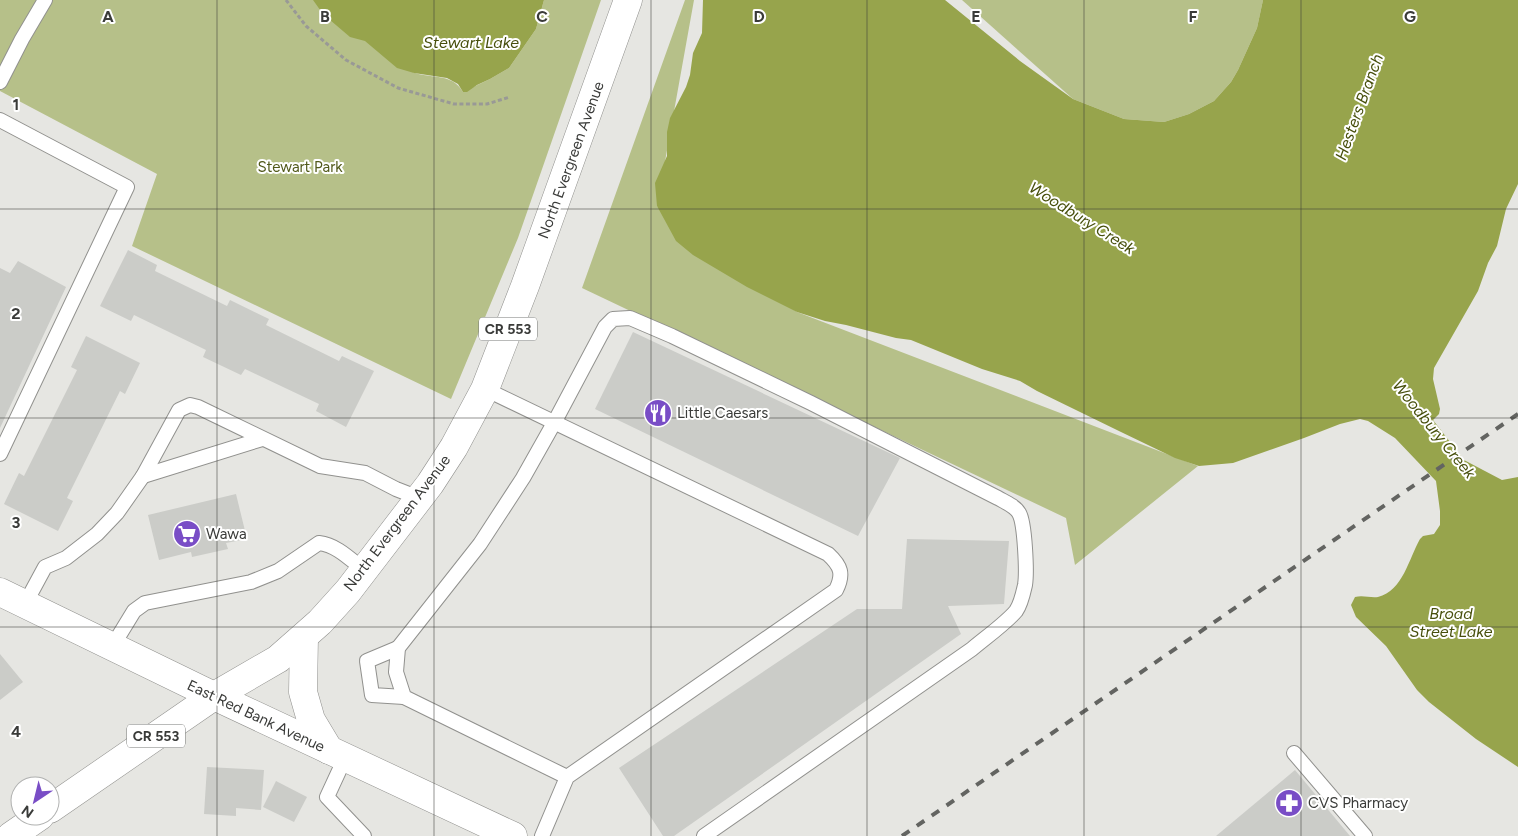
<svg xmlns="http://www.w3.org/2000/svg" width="1518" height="836" font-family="Figtree,sans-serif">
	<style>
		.green { fill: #b6c089 }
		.water { fill: #97a44c }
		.building { fill: #cbccc8 }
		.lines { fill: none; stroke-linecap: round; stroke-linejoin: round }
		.lane-casing { stroke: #91918e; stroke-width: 16 }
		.secondary-casing { stroke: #91918e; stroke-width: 29 }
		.primary-casing { stroke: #91918e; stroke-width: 29 }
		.path { stroke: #999996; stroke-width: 3; stroke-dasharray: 4 2.5; stroke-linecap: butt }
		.lane { stroke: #fff; stroke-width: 14 }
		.secondary { stroke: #fff; stroke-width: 28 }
		.primary { stroke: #fff; stroke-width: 28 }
		.rail { stroke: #636461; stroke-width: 4; stroke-dasharray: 9 9; stroke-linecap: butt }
		.grid { fill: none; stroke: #3a3b39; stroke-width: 1; stroke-opacity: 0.55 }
		.labels { text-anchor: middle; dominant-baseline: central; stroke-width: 4; stroke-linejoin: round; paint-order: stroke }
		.shield { fill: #fff; stroke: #757674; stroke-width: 1 }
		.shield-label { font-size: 14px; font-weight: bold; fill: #3a3b39 }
		.street-label { font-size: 15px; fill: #3a3b39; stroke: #fff }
		.park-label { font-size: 15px; fill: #51591a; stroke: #fff }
		.poi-label { font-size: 15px; fill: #3a3b39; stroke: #fff; text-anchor: start }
		.water-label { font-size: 16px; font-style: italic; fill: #474f0c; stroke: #fff }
		.grid-label { font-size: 16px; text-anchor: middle; font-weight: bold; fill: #3a3b39; stroke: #fff; stroke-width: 4; stroke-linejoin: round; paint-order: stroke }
	</style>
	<rect width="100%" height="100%" fill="#e6e6e2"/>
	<g class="green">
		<path d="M0,0H345C354,10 409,72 415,73C433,79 452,73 463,92L490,79L509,68L536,29L544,0H601L518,238L451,399L132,246L157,174L0,91Z"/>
		<path d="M685,0H694L657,206L797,312L1198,466L1075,565L1066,518L582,288Z"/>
		<path d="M962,0H1263L1257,28L1238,70L1231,82L1214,101L1189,114L1164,122L1124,119L1073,99Z"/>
	</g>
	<g class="water">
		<path d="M313,0H544L536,29L509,68L490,79L477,85L467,92H463L458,84L447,78L414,73L397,68L365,41L350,37L323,14Z"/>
		<path d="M703,0H945L1020,61L1073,99L1124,119L1164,122L1189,114L1214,101L1231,82L1238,70L1257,28L1263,0H1518V184L1506,209L1497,246L1488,263L1478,291L1434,368L1433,379L1440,409L1439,414L1433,420L1464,460L1502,480L1518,477V767L1476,739L1429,702L1417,690L1386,646L1356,617L1351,605L1355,597C1363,595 1370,598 1378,597C1403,591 1409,558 1420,539L1423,536L1434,534L1440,525V511L1436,481L1395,438L1368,421L1360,419L1340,424L1304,438L1233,463L1199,466L1175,458L1121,432L1037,391L1020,381L982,369L911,340L896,338L846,325L825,321L797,312L747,287L693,255L676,241L657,206L655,183L667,156V132L670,118L686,87L690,75L693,53L702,33Z"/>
	</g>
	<g class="building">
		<path d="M128,250L157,265L155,271L227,306L230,300L269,319L266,325L339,361L342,356L374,371L346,427L316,411L319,404L245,369L241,375L203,357L206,350L134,315L131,321L100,306Z"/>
		<path d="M18,261L66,287L0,428V268L10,273Z"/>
		<path d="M633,332L900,458L858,536L595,409Z"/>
		<path d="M86,336L140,363L125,394L120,391L67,498L73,501L58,531L4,504L19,473L24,476L77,370L71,367Z"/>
		<path d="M236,494L247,539L226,543L228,549L192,557L191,552L159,560L148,515Z"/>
		<path d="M907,539L1009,541L1004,604L948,606L961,634L674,836H663L619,768L857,609H902Z"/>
		<path d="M0,654L23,682L0,700Z"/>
		<path d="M207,767L264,770L261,810L236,808V816L204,814Z"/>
		<path d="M1295,770L1350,836H1216Z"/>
		<path d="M276,781L307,797L294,822L263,807Z"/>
	</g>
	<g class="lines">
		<g class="lane-casing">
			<g id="lane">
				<path d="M0,82L22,39L45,0"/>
				<path d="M0,120L127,187L0,454"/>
				<path d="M485,389L828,554C841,566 844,574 836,590L567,777L542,836"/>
				<path d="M143,476L262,439"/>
				<path d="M25,604L45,567L66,558L97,534L117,513L143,476L179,410L190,405L198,407L320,466L365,473L396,489L419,498"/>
				<path d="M112,647L134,611L145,603L251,582L278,571L319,543C337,545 351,560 364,570"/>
				<path d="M398,648L367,661L372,695L404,697"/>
				<path d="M1294,753L1365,836"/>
				<path d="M345,758L327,797L364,836"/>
				<path d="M567,777L404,697L396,672L398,648L480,544L523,478L554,423L605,327L613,319L630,318L672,336L811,403L998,498C1005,502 1015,506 1019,513C1025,523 1027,573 1025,585C1023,594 1021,604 1016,611C1006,623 985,638 972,649L704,836"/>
			</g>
		</g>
		<g class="secondary-casing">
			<path id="secondary" d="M0,592L214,696L513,836"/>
		</g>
		<g class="primary-casing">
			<g id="primary">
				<path d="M304,637L303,692L311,720L329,750"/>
				<path d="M50,809L214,696L278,659L320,622L348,591L430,484L454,447L485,389L525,286L628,0"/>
				<path d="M11,836L40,816"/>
			</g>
		</g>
		<path class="path" d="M286,0L306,26L346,60L398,88L454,104H487L510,97"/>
		<use href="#lane" class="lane"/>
		<use href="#secondary" class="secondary"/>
		<use href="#primary" class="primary"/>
		<path class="rail" d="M902,836L1518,414"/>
	</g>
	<path class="grid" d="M217,0V836M434,0V836M651,0V836M867,0V836M1084,0V836M1301,0V836M0,209H1518M0,418H1518M0,627H1518"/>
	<defs>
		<g id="restaurant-disc" transform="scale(1.4375)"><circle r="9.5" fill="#794dc6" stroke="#fff"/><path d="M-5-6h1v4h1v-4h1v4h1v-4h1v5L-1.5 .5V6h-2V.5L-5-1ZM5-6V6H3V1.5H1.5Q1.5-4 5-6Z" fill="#fff"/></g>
		<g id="supermarket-disc" transform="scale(1.4375)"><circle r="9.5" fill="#794dc6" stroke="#fff"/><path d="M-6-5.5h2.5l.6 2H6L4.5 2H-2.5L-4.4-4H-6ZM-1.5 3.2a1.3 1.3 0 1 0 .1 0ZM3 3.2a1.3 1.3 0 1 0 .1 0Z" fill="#fff"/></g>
		<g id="pharmacy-disc" transform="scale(1.4375)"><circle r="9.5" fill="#794dc6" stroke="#fff"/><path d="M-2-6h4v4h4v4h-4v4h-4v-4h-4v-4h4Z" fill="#fff"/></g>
	</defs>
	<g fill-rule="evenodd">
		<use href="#restaurant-disc" x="658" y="413"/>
		<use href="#supermarket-disc" x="187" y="534"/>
		<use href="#pharmacy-disc" x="1289" y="803"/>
	</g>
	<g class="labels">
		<g class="shield">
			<rect x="479" y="317.5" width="58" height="23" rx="4"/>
			<rect x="127" y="724.5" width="58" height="23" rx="4"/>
		</g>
		<g class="shield-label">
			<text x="508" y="329">CR 553</text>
			<text x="156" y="736">CR 553</text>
		</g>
		<g class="street-label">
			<text transform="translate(571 160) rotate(-70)">North Evergreen Avenue</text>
			<text transform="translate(397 523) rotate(-53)">North Evergreen Avenue</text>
			<text transform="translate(256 716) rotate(25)">East Red Bank Avenue</text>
		</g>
		<g class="park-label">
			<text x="300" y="167">Stewart Park</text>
		</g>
		<g class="poi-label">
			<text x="677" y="413">Little Caesars</text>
			<text x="206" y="534">Wawa</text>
			<text x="1308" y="803">CVS Pharmacy</text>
		</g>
		<g class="water-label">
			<text x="471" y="42">Stewart Lake</text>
			<text transform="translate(1359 107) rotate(-70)">Hesters Branch</text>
			<text transform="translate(1082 218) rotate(32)">Woodbury Creek</text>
			<text transform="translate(1434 429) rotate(51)">Woodbury Creek</text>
			<text x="1451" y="613">Broad<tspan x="1451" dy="18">Street Lake</tspan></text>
		</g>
	</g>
	<g class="grid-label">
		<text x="108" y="22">A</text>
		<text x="325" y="22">B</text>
		<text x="542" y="22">C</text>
		<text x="759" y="22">D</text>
		<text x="976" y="22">E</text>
		<text x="1193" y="22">F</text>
		<text x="1410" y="22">G</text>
		<text x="16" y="110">1</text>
		<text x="16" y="319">2</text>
		<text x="16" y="528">3</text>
		<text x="16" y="737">4</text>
	</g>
	<g transform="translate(35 801) rotate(215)"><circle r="24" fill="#ffffff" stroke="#b0b1b0"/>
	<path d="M0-4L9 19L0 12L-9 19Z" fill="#794dc6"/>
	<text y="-8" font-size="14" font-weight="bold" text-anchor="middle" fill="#3a3b39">N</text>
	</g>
</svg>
